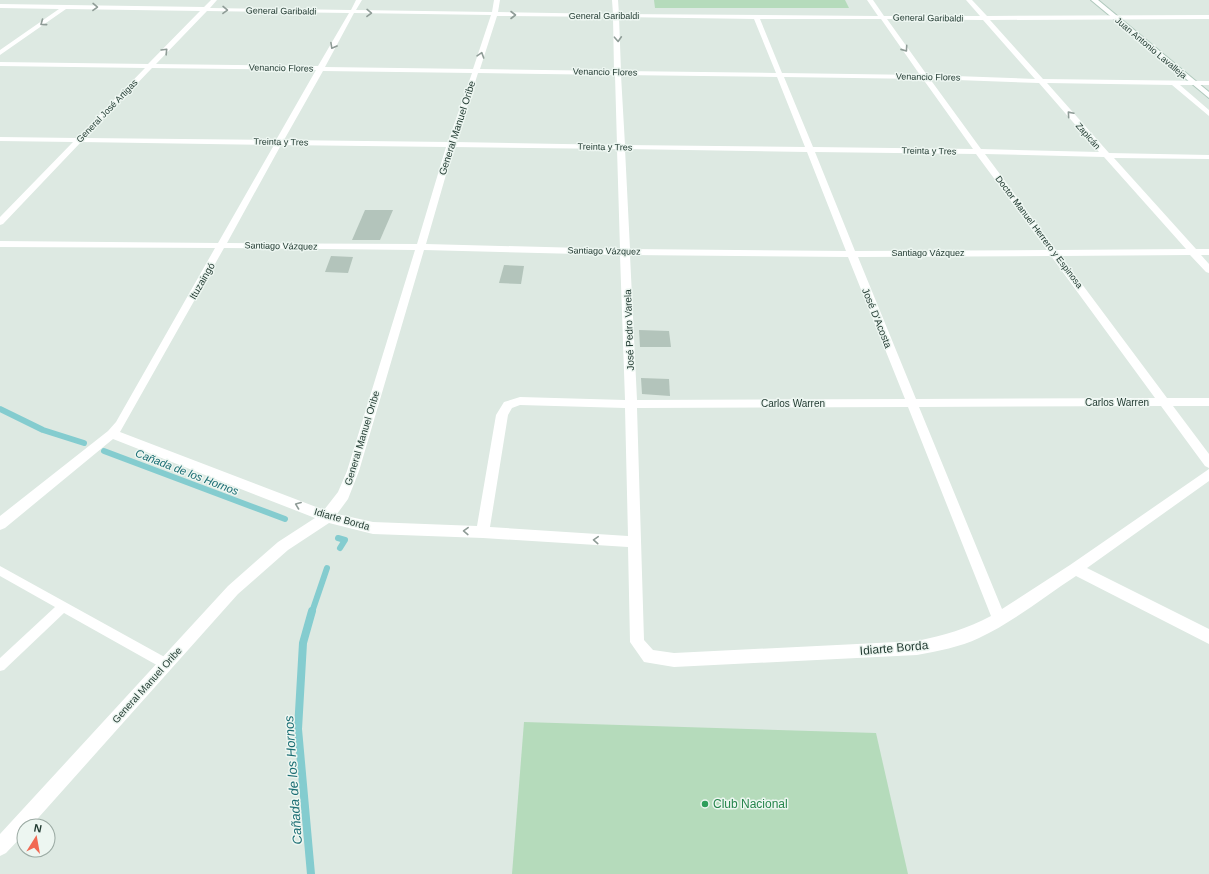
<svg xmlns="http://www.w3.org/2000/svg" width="1209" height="874" font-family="Helvetica,sans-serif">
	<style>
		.green { fill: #b5dbbb }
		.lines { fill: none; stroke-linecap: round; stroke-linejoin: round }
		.stream-far1 { stroke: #84cccf; stroke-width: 6 }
		.stream { stroke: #84cccf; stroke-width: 8 }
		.building { fill: #b3c4bb }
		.secondary-casing { stroke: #b0c9bd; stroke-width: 2 }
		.lane { fill: #fff; fill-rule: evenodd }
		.street { fill: #fff; fill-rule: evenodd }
		.secondary { fill: #fff; fill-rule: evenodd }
		.oneway { stroke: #8f9c97 }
		.leisure-dot { fill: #2e9e5b; stroke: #edf6f1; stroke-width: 1.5 }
		.labels { text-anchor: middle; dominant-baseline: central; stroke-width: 3; stroke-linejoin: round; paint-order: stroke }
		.far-street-label { font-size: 9px; fill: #1f382f; stroke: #edf6f1 }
		.street-label { font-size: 10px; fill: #1f382f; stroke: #edf6f1 }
		.water-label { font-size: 11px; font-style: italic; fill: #1a6d73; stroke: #edf6f1 }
		.near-street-label { font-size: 12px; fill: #1f382f; stroke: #edf6f1 }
		.near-leisure-label { font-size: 12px; fill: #27864d; stroke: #edf6f1; text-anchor: start }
		.near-water-label { font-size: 13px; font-style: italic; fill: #1a6d73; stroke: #edf6f1 }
	</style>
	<rect width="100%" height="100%" fill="#dde9e2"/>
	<g class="green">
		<path d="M654,0H845L849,8H655Z"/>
		<path d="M524,722L876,733L908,874H512Z"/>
	</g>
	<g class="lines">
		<g class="stream-far1">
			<path d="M0,409L43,430L84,443"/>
			<path d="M104,451L285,519"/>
			<path d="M338,538L345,540L340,548"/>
			<path d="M312,612L327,568"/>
		</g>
		<path class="stream" d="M311,874L298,729L303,643L312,611"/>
	</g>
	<g class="building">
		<path d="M365,210H393L380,240H352Z"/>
		<path d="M331,256L353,257L348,273L325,272Z"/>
		<path d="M504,265L524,266L521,284L499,283Z"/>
		<path d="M639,330L669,331L671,347H640Z"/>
		<path d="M641,378L669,379L670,396L642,394Z"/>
	</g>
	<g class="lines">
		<g class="secondary-casing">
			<path id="secondary" d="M1091,0H1098L1209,92V98Z"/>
		</g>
		<path class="lane" d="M0,566L170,660L172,664L170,668L166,669L162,668L64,613L4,670L0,671V658L55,607L0,576Z"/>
		<path class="street" d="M211,0H217L210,8L351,10L356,0H362L356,10L492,12L494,0H500L498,12L613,14L612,0H618L619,14L878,16L867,0H873L884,16H980L966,0H972L987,16L1209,15V19L990,20L1043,79L1209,81V85H1180L1209,110V116L1172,85L1047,83L1109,153L1209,155V159L1114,158L1196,249H1209V255H1201L1209,264V273L1206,272L1190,255L1061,256L1167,398H1209V406H1173L1209,454V468L1205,466L1161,406L919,407L1002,609L1070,565L1209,469V481L1087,568L1209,629V644L1076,576C1044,597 1013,622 979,638C960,647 938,651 917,655L674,667L644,662L630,642L628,547L483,538L373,534L329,523L288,550L238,594L31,826H24V834L6,853L0,856V834L228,586L278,542L315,518L113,439L5,528L0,530V516L108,431L116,422L215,248L0,247V241L218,243L274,145L81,142L3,224L0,225V217L73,142L0,141V137L77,138L145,68L0,66V62L148,64L200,11L66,9L0,55V50L59,9L0,8V4L204,7ZM207,11L349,13L318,66L156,64ZM354,13L491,15L473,69L325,67ZM497,16L613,17L614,71L480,69ZM619,17L754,19L776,73L621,71ZM760,19H881L920,75L782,73ZM887,19L983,20L1035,79L927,75ZM152,68L316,70L276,140L85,138ZM323,71L472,73L448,142L284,140ZM478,73L615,75L617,145L456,142ZM621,75L777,77L805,147L625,145ZM784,77L923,79L973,149L813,147ZM930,79L1039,83L1099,152L981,149ZM281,145L446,147L417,244L227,243ZM454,147L617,149L620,249L426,244ZM625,149L807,152L846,251L630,249ZM815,152L976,154L1047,250L855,251ZM985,154L1104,157L1186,249L1056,250ZM224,248L415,250L347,471L338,492L324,510L120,432ZM424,250L620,255L625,400L520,397L504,402L496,415L477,526L373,522L337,514L348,499L359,471ZM630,255L848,257L905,399L637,400ZM1051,256L1155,398L916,399L858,257ZM520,405L625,408L628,536L490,527L508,415L512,408ZM908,407L991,616C967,629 944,635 917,641L674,653L653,650L644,640L637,408Z"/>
		<use href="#secondary" class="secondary"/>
	</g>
	<defs><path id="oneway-chevron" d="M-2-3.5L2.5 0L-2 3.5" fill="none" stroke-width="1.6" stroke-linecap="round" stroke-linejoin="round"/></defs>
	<g class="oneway">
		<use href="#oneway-chevron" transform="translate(95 7) rotate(1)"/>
		<use href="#oneway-chevron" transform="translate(225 10) rotate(1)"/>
		<use href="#oneway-chevron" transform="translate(369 13) rotate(1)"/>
		<use href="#oneway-chevron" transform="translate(513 15)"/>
		<use href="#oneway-chevron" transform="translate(43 23) rotate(144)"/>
		<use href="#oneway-chevron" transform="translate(618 39) rotate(87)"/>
		<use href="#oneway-chevron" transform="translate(333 46) rotate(119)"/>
		<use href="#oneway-chevron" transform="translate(905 49) rotate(55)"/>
		<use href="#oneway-chevron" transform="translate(165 51) rotate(-46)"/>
		<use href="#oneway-chevron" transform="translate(481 55) rotate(-72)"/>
		<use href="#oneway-chevron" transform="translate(1070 114) rotate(-131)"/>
		<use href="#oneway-chevron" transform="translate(298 505) rotate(-159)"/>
		<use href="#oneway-chevron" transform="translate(466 531) rotate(-178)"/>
		<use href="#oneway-chevron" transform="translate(596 540) rotate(-176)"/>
	</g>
	<circle class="leisure-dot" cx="705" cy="804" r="4"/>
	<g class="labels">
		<g class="far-street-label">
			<text transform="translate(281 11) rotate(1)">General Garibaldi</text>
			<text x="604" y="16">General Garibaldi</text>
			<text transform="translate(928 18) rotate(1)">General Garibaldi</text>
			<text transform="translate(1151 48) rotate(40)">Juan Antonio Lavalleja</text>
			<text transform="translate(281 68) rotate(1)">Venancio Flores</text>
			<text transform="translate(605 72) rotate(1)">Venancio Flores</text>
			<text transform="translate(928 77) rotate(1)">Venancio Flores</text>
			<text transform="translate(107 111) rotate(-46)">General José Artigas</text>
			<text transform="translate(1088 136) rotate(49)">Zapicán</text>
			<text transform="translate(281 142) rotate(1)">Treinta y Tres</text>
			<text transform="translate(605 147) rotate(1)">Treinta y Tres</text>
			<text transform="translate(929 151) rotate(1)">Treinta y Tres</text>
			<text transform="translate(1039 232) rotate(53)">Doctor Manuel Herrero y Espinosa</text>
			<text transform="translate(281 246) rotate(1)">Santiago Vázquez</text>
			<text transform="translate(604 251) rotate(1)">Santiago Vázquez</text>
			<text x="928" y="253">Santiago Vázquez</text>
		</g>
		<g class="street-label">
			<text transform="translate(457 128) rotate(-72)">General Manuel Oribe</text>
			<text transform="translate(202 281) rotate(-60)">Ituzaingó</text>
			<text transform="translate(877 318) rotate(68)">José D'Acosta</text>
			<text transform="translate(629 330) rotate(-92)">José Pedro Varela</text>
			<text x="1117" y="402">Carlos Warren</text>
			<text x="793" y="403">Carlos Warren</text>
			<text transform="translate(362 438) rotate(-73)">General Manuel Oribe</text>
			<text transform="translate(342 519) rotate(16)">Idiarte Borda</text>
			<text transform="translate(147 685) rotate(-48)">General Manuel Oribe</text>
		</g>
		<g class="water-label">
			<text transform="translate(187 472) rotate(21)">Cañada de los Hornos</text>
		</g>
		<g class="near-street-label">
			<text transform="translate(894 648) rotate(-5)">Idiarte Borda</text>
		</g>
		<g class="near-leisure-label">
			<text x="713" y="804">Club Nacional</text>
		</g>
		<g class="near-water-label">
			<text transform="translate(293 780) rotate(-94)">Cañada de los Hornos</text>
		</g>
	</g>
	<g transform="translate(36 838) rotate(11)"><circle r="19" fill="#edf6f1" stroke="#9baaa3"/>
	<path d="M0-3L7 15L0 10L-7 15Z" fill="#f16953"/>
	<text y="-6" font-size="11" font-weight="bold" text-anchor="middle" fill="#1f382f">N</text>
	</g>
</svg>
